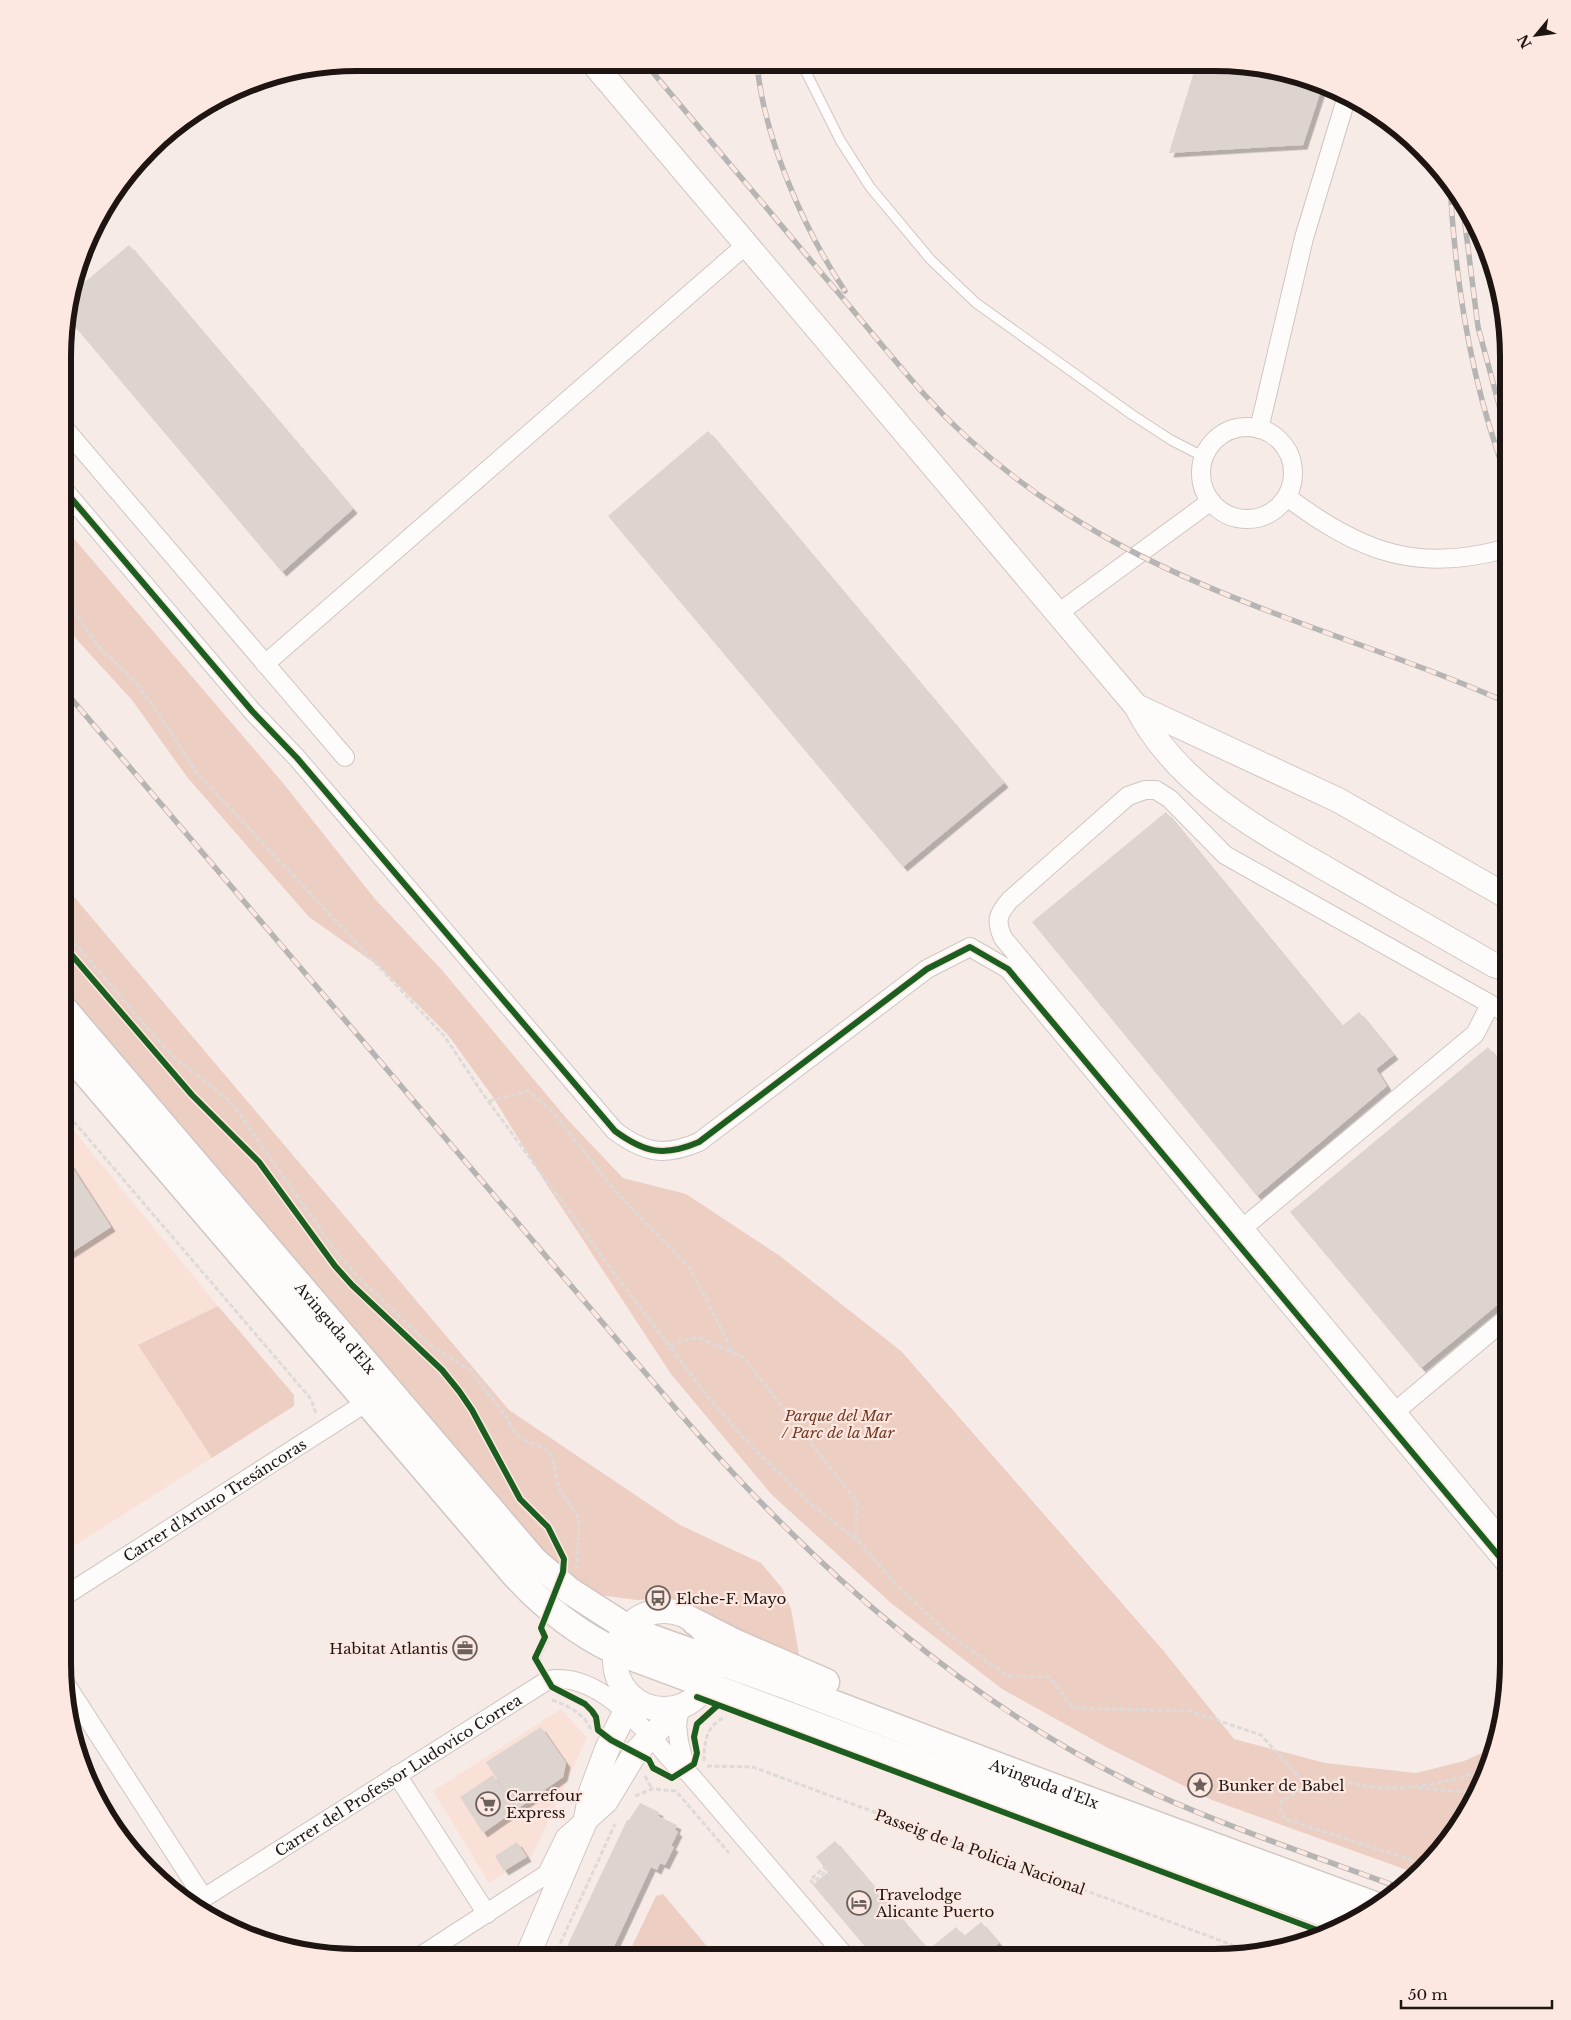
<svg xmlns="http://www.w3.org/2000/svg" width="1571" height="2020" font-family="'Libre Baskerville',serif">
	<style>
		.built { fill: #f9e1d8 }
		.green { fill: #edcec3 }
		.building { fill: #ded4cf; filter: url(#shadow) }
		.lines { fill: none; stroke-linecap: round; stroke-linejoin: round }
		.lane-casing { stroke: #d0c6c2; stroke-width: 11 }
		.street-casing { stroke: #d0c6c2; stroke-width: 20 }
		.secondary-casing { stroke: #d0c6c2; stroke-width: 26 }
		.primary-casing { stroke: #d0c6c2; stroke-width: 29 }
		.path { stroke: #dddad8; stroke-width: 3; stroke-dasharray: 5 2.5; stroke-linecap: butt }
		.lane { stroke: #fefcfb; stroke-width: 9 }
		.street { stroke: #fefcfb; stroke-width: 18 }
		.secondary { stroke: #fefcfb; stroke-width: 24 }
		.primary { stroke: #fefcfb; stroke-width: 26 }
		.rail-casing { stroke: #b7b5b4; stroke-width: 5.5 }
		.rail { stroke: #fce8e0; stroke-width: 4; stroke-dasharray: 11; stroke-linecap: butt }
		.cycleway-casing { stroke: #fce8e0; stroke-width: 9 }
		.cycleway { stroke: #1b5e20; stroke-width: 6 }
		.labels { text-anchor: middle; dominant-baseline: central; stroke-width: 4.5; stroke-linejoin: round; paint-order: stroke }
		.street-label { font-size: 15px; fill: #1e1512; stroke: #fce8e0 }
		.park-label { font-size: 15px; font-style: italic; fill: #723720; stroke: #fce8e0 }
		.poi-label { font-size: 15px; fill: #1e1512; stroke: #fce8e0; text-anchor: start }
		.rim { fill: none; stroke: #1e1512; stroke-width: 6 }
	</style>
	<defs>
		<filter id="shadow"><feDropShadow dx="4.5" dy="4.5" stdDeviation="0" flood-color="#0004"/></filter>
	</defs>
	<rect width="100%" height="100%" fill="#f6ebe6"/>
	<g class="built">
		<path d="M64,1119L218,1306L138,1345L212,1458L63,1553Z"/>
		<path d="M561,1709L587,1738L532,1856L489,1883L433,1791Z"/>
	</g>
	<g class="green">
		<path d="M65,528L283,783L375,899L441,969L567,1119L623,1178L686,1194L780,1256L901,1351L1162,1649L1234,1739L1325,1763L1416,1773L1464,1761L1495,1747C1486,1795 1451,1834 1422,1871L1418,1874L1212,1800L1108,1748L1002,1689L891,1603L772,1495L671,1374L547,1185L493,1097L448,1035L380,967L309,917L187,777L132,700L78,641L64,622Z"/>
		<path d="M64,885L509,1410L680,1525L761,1563L782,1588L791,1609L800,1660L723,1627L700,1609L671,1598L637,1600L599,1595L560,1570L512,1518L64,993Z"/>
		<path d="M218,1306L294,1395V1406L212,1458L138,1345Z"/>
		<path d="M663,1894L716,1957H627L656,1896Z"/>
	</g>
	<g class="building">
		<path d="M1196,65H1253L1323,84L1303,145L1169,153Z"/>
		<path d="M129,245L353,509L282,572L66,316L74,291Z"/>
		<path d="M708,431L1004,783L903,867L608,516Z"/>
		<path d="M1166,812L1342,1026L1359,1012L1394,1055L1376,1069L1387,1086L1257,1196L1032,922Z"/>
		<path d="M1488,1047L1508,1072V1296L1421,1368L1290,1212Z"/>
		<path d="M63,1153L111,1227L63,1258Z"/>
		<path d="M541,1727L566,1763L563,1777L483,1833L460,1797L493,1775L513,1804L486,1762Z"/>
		<path d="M640,1803L659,1812L658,1816L677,1825L675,1830L678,1832L671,1846L674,1847L665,1865L660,1863L657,1870L651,1867L609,1957H562L627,1820H629Z"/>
		<path d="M835,1841L928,1950L956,1927L964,1936L981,1922L999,1943L982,1957H874L813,1885L828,1872L816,1857Z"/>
		<path d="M517,1842L527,1857L504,1871L495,1856Z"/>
	</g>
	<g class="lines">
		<g class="lane-casing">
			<path id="lane" d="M802,64L840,140L870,187L931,260L976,303L1131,414L1171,440L1204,457"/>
		</g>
		<g class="street-casing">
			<g id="street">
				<circle cx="1247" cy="473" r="46"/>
				<path d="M65,429L345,757"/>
				<path d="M1259,429L1304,238L1347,96"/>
				<path d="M65,491L252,711L297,758L615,1131C645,1153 664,1157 699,1142L927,969L970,947L1008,969L1508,1567"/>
				<path d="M1287,497C1360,552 1418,574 1508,548"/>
				<path d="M1057,614L1211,501"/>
				<path d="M265,664L747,244"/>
				<path d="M1244,1227L1475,1034L1490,1005"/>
				<path d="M1397,1410L1508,1317"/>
				<path d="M1508,1546L1003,938C995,920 998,914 1010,900L1128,796L1145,790H1156L1170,799L1225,855L1508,1014"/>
				<path id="s1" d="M63,1597L367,1402"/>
				<path d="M65,1683L203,1897"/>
				<path d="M680,1707L677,1725L679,1742L686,1770L846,1957"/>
				<path d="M397,1775L487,1914"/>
				<path id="s2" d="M191,1906L548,1680C600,1670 648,1734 679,1769L686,1770"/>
				<path d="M419,1957L547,1874L565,1837L582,1822"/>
			</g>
		</g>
		<g class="secondary-casing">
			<g id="secondary">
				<path d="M593,63L1136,706C1178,789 1265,833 1342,878C1393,907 1443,936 1494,965L1508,970"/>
				<path d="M1136,706L1338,800L1508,897"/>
				<circle cx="664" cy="1660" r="49"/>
				<path d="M586,1819L606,1801L635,1753L680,1707"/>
				<path d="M527,1957L586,1819L591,1792L607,1749L632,1698"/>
			</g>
		</g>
		<g class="primary-casing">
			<g id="primary">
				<path id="s3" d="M64,1009L534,1560L570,1591L626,1627L652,1638L787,1686L1051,1786L1377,1906"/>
				<path d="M64,1048L514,1574C544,1607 575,1632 615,1651L1350,1923"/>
				<path d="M695,1622L736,1643L826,1682"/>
			</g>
		</g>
		<g class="path">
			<path d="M65,597L97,645L137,684L158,713L197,773L445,1037L483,1094L623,1285L709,1398L748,1443L810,1503L856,1539L894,1582L948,1634L1008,1676L1050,1677L1073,1708L1190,1711L1261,1735L1308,1787"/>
			<path d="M64,931L157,1039L175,1058L231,1102L340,1257L363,1282L430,1345L470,1370L507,1418L515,1432L522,1439L546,1449L552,1456L559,1489L577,1515L579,1524L577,1568"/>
			<path d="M489,1101L528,1091L553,1112L615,1191L690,1268L733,1352"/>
			<path d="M64,1110L311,1399L316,1414"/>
			<path d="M670,1345L698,1337L743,1357L857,1502L856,1538"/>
			<path d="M536,1665L549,1637"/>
			<path d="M552,1700C569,1706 585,1714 592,1732"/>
			<path d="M704,1761C704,1741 707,1724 726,1717"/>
			<path d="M707,1766L753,1767L1254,1953"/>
			<path d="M645,1776L652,1789"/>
			<path d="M1418,1788L1477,1793"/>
			<path d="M635,1796L652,1789L676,1791L729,1853"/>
			<path d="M1427,1865L1285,1819L1280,1811L1282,1800C1294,1795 1305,1786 1317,1783C1336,1776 1356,1785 1374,1787C1414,1791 1451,1781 1488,1769"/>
			<path d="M824,1867L827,1870L813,1883L810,1880L825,1867"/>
			<path d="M554,1957L615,1824"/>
			<path d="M1042,1957C1069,1948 1096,1948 1123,1957"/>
		</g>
		<use href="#lane" class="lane"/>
		<use href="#street" class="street"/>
		<use href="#secondary" class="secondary"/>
		<use href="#primary" class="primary"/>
		<g class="rail-casing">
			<g id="rail">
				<path d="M645,63C704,134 764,204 823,275C857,314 889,355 923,393C973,449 1036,497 1100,534C1229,608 1374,643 1508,703"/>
				<path d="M757,64C764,138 804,230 845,291"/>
				<path d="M1450,183C1455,283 1472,387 1508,481"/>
				<path d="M1462,200L1478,327L1508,438"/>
				<path d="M64,690L682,1416C814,1569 970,1708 1155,1794C1235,1830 1319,1858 1401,1888"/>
			</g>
		</g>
		<use href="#rail" class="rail"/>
		<g class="cycleway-casing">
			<g id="cycleway">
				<path d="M65,491L252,711L297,758L615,1131C645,1153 664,1157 699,1142L927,969L970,947L1008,969L1508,1567"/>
				<path d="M64,946L192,1095L259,1162L335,1266L352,1285L442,1370L459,1391L472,1410L520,1499L548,1527L564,1559L563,1572L541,1628L545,1637L535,1658L552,1687L585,1704L592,1711L596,1717L598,1730L611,1740L649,1760L653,1768L672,1778L694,1764L697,1753L694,1737L697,1724L717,1706"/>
				<path d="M697,1697L1325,1933"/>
			</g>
		</g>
		<use href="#cycleway" class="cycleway"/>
	</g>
	<defs>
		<g id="bus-ring" transform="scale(1.25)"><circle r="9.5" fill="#fce8e0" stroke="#6a605c" stroke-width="1.5"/><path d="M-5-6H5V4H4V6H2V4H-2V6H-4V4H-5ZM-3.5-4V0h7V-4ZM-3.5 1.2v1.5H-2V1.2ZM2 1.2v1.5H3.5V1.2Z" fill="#6a605c"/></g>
		<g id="office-ring" transform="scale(1.25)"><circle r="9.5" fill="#fce8e0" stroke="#6a605c" stroke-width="1.5"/><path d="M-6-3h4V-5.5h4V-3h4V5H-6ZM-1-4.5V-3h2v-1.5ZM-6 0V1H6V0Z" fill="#6a605c"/></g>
		<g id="sight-ring" transform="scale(1.25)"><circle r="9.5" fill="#fce8e0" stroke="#6a605c" stroke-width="1.5"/><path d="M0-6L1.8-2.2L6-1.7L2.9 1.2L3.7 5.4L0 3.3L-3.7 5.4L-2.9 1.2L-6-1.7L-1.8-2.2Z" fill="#6a605c"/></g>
		<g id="supermarket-ring" transform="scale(1.25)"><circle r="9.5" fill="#fce8e0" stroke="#6a605c" stroke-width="1.5"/><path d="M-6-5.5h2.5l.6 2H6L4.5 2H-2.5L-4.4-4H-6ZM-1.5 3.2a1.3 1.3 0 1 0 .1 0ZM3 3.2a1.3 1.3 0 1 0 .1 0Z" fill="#6a605c"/></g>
		<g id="hotel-ring" transform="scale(1.25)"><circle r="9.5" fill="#fce8e0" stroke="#6a605c" stroke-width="1.5"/><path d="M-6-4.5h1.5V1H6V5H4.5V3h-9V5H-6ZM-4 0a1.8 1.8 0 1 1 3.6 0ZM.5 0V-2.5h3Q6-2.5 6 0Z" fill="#6a605c"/></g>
	</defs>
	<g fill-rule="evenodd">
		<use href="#bus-ring" x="658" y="1598"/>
		<use href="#office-ring" x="465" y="1648"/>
		<use href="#sight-ring" x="1200" y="1785"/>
		<use href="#supermarket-ring" x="488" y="1804"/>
		<use href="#hotel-ring" x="859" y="1903"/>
	</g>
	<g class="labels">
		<g class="street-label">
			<text stroke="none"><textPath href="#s3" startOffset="419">Avinguda d'Elx</textPath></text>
			<text stroke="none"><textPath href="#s1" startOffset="180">Carrer d'Arturo Tresáncoras</textPath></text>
			<text stroke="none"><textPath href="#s2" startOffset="245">Carrer del Professor Ludovico Correa</textPath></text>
			<text stroke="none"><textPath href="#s3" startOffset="1285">Avinguda d'Elx</textPath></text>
			<text transform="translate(980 1852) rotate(20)">Passeig de la Policia Nacional</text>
		</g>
		<g class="park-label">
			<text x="838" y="1415">Parque del Mar<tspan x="838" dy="17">/ Parc de la Mar</tspan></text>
		</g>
		<g class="poi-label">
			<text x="676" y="1598">Elche-F. Mayo</text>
			<text x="448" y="1648" text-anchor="end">Habitat Atlantis</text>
			<text x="1218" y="1785">Bunker de Babel</text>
			<text x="506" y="1795">Carrefour<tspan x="506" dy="17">Express</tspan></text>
			<text x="876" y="1894">Travelodge<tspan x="876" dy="17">Alicante Puerto</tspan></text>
		</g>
	</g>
	<path d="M0 0H1571V2020H0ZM357 71H1214A286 286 0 0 1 1500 357V1663A286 286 0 0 1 1214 1949H357A286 286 0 0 1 71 1663V357A286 286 0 0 1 357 71Z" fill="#fce8e0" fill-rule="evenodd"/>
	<path class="rim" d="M357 71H1214A286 286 0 0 1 1500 357V1663A286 286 0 0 1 1214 1949H357A286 286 0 0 1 71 1663V357A286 286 0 0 1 357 71Z"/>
	<g transform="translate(1536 35) rotate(241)" stroke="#fce8e0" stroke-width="4" paint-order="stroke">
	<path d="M0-4L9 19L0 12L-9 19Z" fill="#1e1512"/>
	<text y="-8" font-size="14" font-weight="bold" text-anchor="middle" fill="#1e1512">N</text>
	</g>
	<path d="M1401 2000v8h151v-8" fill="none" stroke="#1e1512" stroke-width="2.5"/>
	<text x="1408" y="2000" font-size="15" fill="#1e1512" stroke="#fce8e0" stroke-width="4" paint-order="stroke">50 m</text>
</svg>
